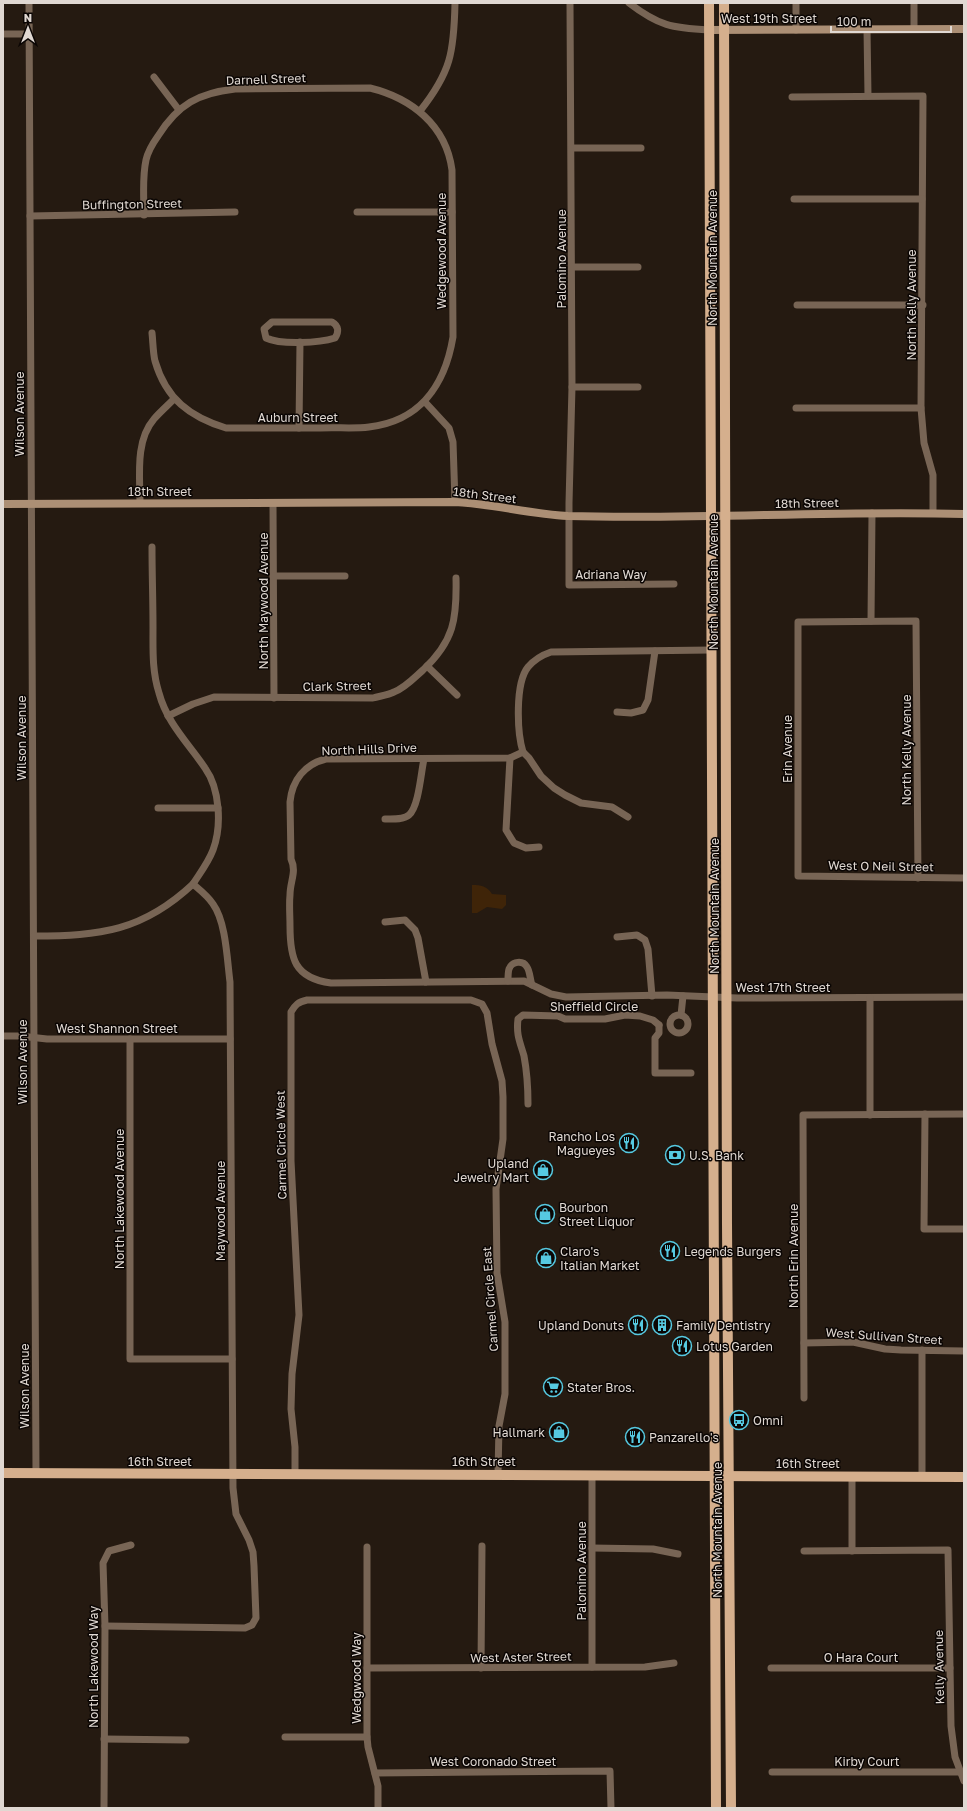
<svg xmlns="http://www.w3.org/2000/svg" width="967" height="1811" font-family="'Golos Text',sans-serif">
	<style>
		.green { fill: #3f2408 }
		.lines { fill: none; stroke-linecap: round; stroke-linejoin: round }
		.street { stroke: #786555; stroke-width: 7 }
		.secondary { stroke: #ac8f75; stroke-width: 8 }
		.primary { stroke: #d5af8d; stroke-width: 10 }
		.labels { text-anchor: middle; dominant-baseline: central; stroke-width: 3; stroke-linejoin: round; paint-order: stroke }
		.street-label { font-size: 12px; fill: #e0d8d2; stroke: #0b0604 }
		.poi-label { font-size: 12px; fill: #e0d8d2; stroke: #0b0604; text-anchor: start }
	</style>
	<rect width="100%" height="100%" fill="#251a11"/>
	<path class="green" d="M472,885C481,885 487,886 492,894L506,895V905L502,909L487,907L477,913H472Z"/>
	<g class="lines">
		<g class="street">
			<path d="M29,3L36,1473"/>
			<path d="M570,3L572,387L569,503V585L674,584"/>
			<path d="M629,3C659,26 672,28 709,30"/>
			<path d="M867,29L868,96"/>
			<path d="M914,29V3"/>
			<path d="M796,30V3"/>
			<path d="M3,34H29"/>
			<path d="M154,77L179,110"/>
			<path d="M792,97L923,96L921,408L924,443L933,475V513"/>
			<path d="M420,111C451,72 454,52 455,3"/>
			<path d="M572,148H641"/>
			<path d="M794,199H922"/>
			<path d="M357,212H452"/>
			<path d="M144,215C144,197 142,178 146,160C148,151 153,143 158,136C178,104 199,93 235,89L370,88C411,98 446,125 452,170L453,337C445,385 420,421 369,427C353,429 336,427 320,428C289,428 257,428 226,428C190,417 166,399 155,361C153,353 153,342 152,333"/>
			<path d="M30,216L235,212"/>
			<path d="M572,267H638"/>
			<path d="M797,305H923"/>
			<path d="M272,322H332C339,326 339,332 335,338C319,343 281,345 266,338L264,329Z"/>
			<path d="M572,387H638"/>
			<path d="M425,402L449,428L453,442L455,502"/>
			<path d="M796,408H921"/>
			<path d="M299,428L300,342"/>
			<path d="M140,503C140,476 135,441 154,419C160,412 167,406 174,399"/>
			<path d="M273,504L274,698"/>
			<path d="M273,576H345"/>
			<path d="M871,621L872,513"/>
			<path d="M711,650L551,652C542,655 534,660 528,667C515,683 517,733 523,752L510,758L326,759C305,764 292,780 290,802L291,859C297,872 290,881 290,895C289,905 290,915 290,926C290,958 294,978 331,983L524,981L551,994L566,997L667,995L737,998L964,997"/>
			<path d="M427,666L457,695"/>
			<path d="M617,712L631,713L643,710L648,700L655,651"/>
			<path d="M168,716L193,704L214,697L373,698C380,696 388,695 394,692C405,688 415,677 423,670C454,641 457,619 456,578"/>
			<path d="M523,752L529,758L541,776L554,788L565,795L581,803L612,807L628,817"/>
			<path d="M510,758L506,830L514,843L526,848L539,847"/>
			<path d="M158,808H218"/>
			<path d="M385,819C392,819 403,820 409,815C419,806 421,772 424,759"/>
			<path d="M918,878L916,621L798,622V876L964,878"/>
			<path d="M385,922L405,920L415,930L418,938L426,982"/>
			<path d="M34,936C100,936 143,931 193,884"/>
			<path d="M617,937L637,935L645,940L648,949L652,996"/>
			<path d="M508,981C508,978 508,972 509,969C512,961 523,960 527,967C530,971 530,980 532,985"/>
			<path d="M681,1015L683,996"/>
			<circle cx="679" cy="1024" r="9"/>
			<path d="M659,1025V1033L655,1038V1073H691"/>
			<path d="M3,1036H20L47,1039H230"/>
			<path d="M130,1039V1359H232"/>
			<path d="M528,1104C528,1089 527,1072 524,1056C520,1042 516,1035 518,1019L523,1015L558,1016L565,1019H605L625,1015L640,1016L653,1020L659,1025"/>
			<path d="M925,1114L924,1229H964"/>
			<path d="M870,1115V998"/>
			<path d="M804,1343L853,1342L885,1349L901,1350L964,1351"/>
			<path d="M804,1398L803,1115L964,1114"/>
			<path d="M295,1474V1447L291,1409L292,1374L299,1315L291,1161V1012C295,1005 298,1002 307,1000H471L482,1004L487,1013L492,1044L502,1081L503,1097V1139L496,1189L497,1273L505,1322V1394L499,1426L498,1474"/>
			<path d="M852,1476V1551"/>
			<path d="M922,1477V1350"/>
			<path d="M367,1547V1737L368,1747L378,1786V1808"/>
			<path d="M592,1548L653,1549L678,1554"/>
			<path d="M804,1551L948,1550L951,1726L955,1757L964,1781"/>
			<path d="M105,1626L245,1628L252,1625L256,1618L254,1566L253,1552L249,1540L236,1514L233,1488L230,982C227,959 226,922 213,904C208,896 200,890 193,884C200,873 208,863 213,850C222,826 220,789 205,768C188,743 167,723 159,693C152,671 153,650 153,627C153,600 152,574 152,547"/>
			<path d="M592,1667V1475"/>
			<path d="M367,1668L645,1667L674,1663"/>
			<path d="M481,1668L482,1546"/>
			<path d="M771,1668H950"/>
			<path d="M285,1737H367"/>
			<path d="M104,1739L186,1740"/>
			<path d="M772,1772H961"/>
			<path d="M375,1773L610,1771L611,1808"/>
			<path d="M104,1808L105,1626L103,1563L109,1551L131,1545"/>
		</g>
		<g class="secondary">
			<path d="M709,30L964,29"/>
			<path d="M3,504L455,502C493,504 530,514 568,516C700,520 832,510 964,514"/>
		</g>
		<g class="primary">
			<path d="M709,3L716,1808"/>
			<path d="M724,3L727,1224L731,1808"/>
			<path d="M3,1473L964,1477"/>
		</g>
	</g>
	<defs>
		<g id="restaurant-ring" transform="scale(1)"><circle r="9.5" fill="#0b0604" stroke="#56c9e1" stroke-width="1.5"/><path d="M-5-6h1v4h1v-4h1v4h1v-4h1v5L-1.5 .5V6h-2V.5L-5-1ZM5-6V6H3V1.5H1.5Q1.5-4 5-6Z" fill="#56c9e1"/></g>
		<g id="bank-ring" transform="scale(1)"><circle r="9.5" fill="#0b0604" stroke="#56c9e1" stroke-width="1.5"/><path d="M-6-4H6V4H-6ZM0-2.3a2.3 2.3 0 1 0 0 4.6a2.3 2.3 0 1 0 0-4.6Z" fill="#56c9e1"/></g>
		<g id="shop-ring" transform="scale(1)"><circle r="9.5" fill="#0b0604" stroke="#56c9e1" stroke-width="1.5"/><path d="M-5-2.5h2.3a2.7 3.5 0 0 1 5.4 0H5L5.5 6h-11ZM-1.5-2.5h3a1.5 2.3 0 0 0-3 0Z" fill="#56c9e1"/></g>
		<g id="building-ring" transform="scale(1)"><circle r="9.5" fill="#0b0604" stroke="#56c9e1" stroke-width="1.5"/><path d="M-4-6H4V6H1V3H-1V6H-4ZM-2.5-4.3h1.7v1.8h-1.7ZM.8-4.3h1.7v1.8H.8ZM-2.5-1h1.7V.8h-1.7ZM.8-1h1.7V.8H.8Z" fill="#56c9e1"/></g>
		<g id="supermarket-ring" transform="scale(1)"><circle r="9.5" fill="#0b0604" stroke="#56c9e1" stroke-width="1.5"/><path d="M-6-5.5h2.5l.6 2H6L4.5 2H-2.5L-4.4-4H-6ZM-1.5 3.2a1.3 1.3 0 1 0 .1 0ZM3 3.2a1.3 1.3 0 1 0 .1 0Z" fill="#56c9e1"/></g>
		<g id="bus-ring" transform="scale(1)"><circle r="9.5" fill="#0b0604" stroke="#56c9e1" stroke-width="1.5"/><path d="M-5-6H5V4H4V6H2V4H-2V6H-4V4H-5ZM-3.5-4V0h7V-4ZM-3.5 1.2v1.5H-2V1.2ZM2 1.2v1.5H3.5V1.2Z" fill="#56c9e1"/></g>
	</defs>
	<g fill-rule="evenodd">
		<use href="#restaurant-ring" x="629" y="1143"/>
		<use href="#bank-ring" x="675" y="1155"/>
		<use href="#shop-ring" x="543" y="1170"/>
		<use href="#shop-ring" x="545" y="1214"/>
		<use href="#restaurant-ring" x="670" y="1251"/>
		<use href="#shop-ring" x="546" y="1258"/>
		<use href="#restaurant-ring" x="638" y="1325"/>
		<use href="#building-ring" x="662" y="1325"/>
		<use href="#restaurant-ring" x="682" y="1346"/>
		<use href="#supermarket-ring" x="553" y="1387"/>
		<use href="#bus-ring" x="739" y="1420"/>
		<use href="#shop-ring" x="559" y="1432"/>
		<use href="#restaurant-ring" x="635" y="1437"/>
	</g>
	<g class="labels">
		<g class="street-label">
			<text x="769" y="18">West 19th Street</text>
			<text transform="translate(266 79) rotate(-2)">Darnell Street</text>
			<text transform="translate(132 204) rotate(-1)">Buffington Street</text>
			<text transform="translate(441 251) rotate(-90)">Wedgewood Avenue</text>
			<text transform="translate(712 258) rotate(-90)">North Mountain Avenue</text>
			<text transform="translate(561 259) rotate(-90)">Palomino Avenue</text>
			<text transform="translate(911 305) rotate(-90)">North Kelly Avenue</text>
			<text transform="translate(19 414) rotate(-90)">Wilson Avenue</text>
			<text x="298" y="417">Auburn Street</text>
			<text x="160" y="491">18th Street</text>
			<text transform="translate(485 495) rotate(7)">18th Street</text>
			<text transform="translate(807 503) rotate(-1)">18th Street</text>
			<text x="611" y="574">Adriana Way</text>
			<text transform="translate(713 582) rotate(-90)">North Mountain Avenue</text>
			<text transform="translate(263 601) rotate(-90)">North Maywood Avenue</text>
			<text transform="translate(337 686) rotate(-1)">Clark Street</text>
			<text transform="translate(21 738) rotate(-90)">Wilson Avenue</text>
			<text transform="translate(369 749) rotate(-2)">North Hills Drive</text>
			<text transform="translate(787 749) rotate(-90)">Erin Avenue</text>
			<text transform="translate(906 750) rotate(-90)">North Kelly Avenue</text>
			<text transform="translate(881 866) rotate(1)">West O Neil Street</text>
			<text transform="translate(714 906) rotate(-90)">North Mountain Avenue</text>
			<text x="783" y="987">West 17th Street</text>
			<text x="594" y="1006">Sheffield Circle</text>
			<text x="117" y="1028">West Shannon Street</text>
			<text transform="translate(22 1062) rotate(-90)">Wilson Avenue</text>
			<text transform="translate(281 1145) rotate(-91)">Carmel Circle West</text>
			<text transform="translate(119 1199) rotate(-90)">North Lakewood Avenue</text>
			<text transform="translate(220 1211) rotate(-90)">Maywood Avenue</text>
			<text transform="translate(793 1256) rotate(-90)">North Erin Avenue</text>
			<text transform="translate(490 1299) rotate(-94)">Carmel Circle East</text>
			<text transform="translate(884 1336) rotate(4)">West Sullivan Street</text>
			<text transform="translate(24 1386) rotate(-90)">Wilson Avenue</text>
			<text x="160" y="1461">16th Street</text>
			<text x="484" y="1461">16th Street</text>
			<text x="808" y="1463">16th Street</text>
			<text transform="translate(717 1530) rotate(-90)">North Mountain Avenue</text>
			<text transform="translate(581 1571) rotate(-90)">Palomino Avenue</text>
			<text transform="translate(521 1657) rotate(-1)">West Aster Street</text>
			<text x="861" y="1657">O Hara Court</text>
			<text transform="translate(93 1667) rotate(-90)">North Lakewood Way</text>
			<text transform="translate(939 1667) rotate(-91)">Kelly Avenue</text>
			<text transform="translate(356 1678) rotate(-90)">Wedgwood Way</text>
			<text x="493" y="1761">West Coronado Street</text>
			<text x="867" y="1761">Kirby Court</text>
		</g>
		<g class="poi-label">
			<text x="615" y="1136" text-anchor="end">Rancho Los<tspan x="615" dy="14">Magueyes</tspan></text>
			<text x="689" y="1155">U.S. Bank</text>
			<text x="529" y="1163" text-anchor="end">Upland<tspan x="529" dy="14">Jewelry Mart</tspan></text>
			<text x="559" y="1207">Bourbon<tspan x="559" dy="14">Street Liquor</tspan></text>
			<text x="560" y="1251">Claro's<tspan x="560" dy="14">Italian Market</tspan></text>
			<text x="684" y="1251">Legends Burgers</text>
			<text x="624" y="1325" text-anchor="end">Upland Donuts</text>
			<text x="676" y="1325">Family Dentistry</text>
			<text x="696" y="1346">Lotus Garden</text>
			<text x="567" y="1387">Stater Bros.</text>
			<text x="753" y="1420">Omni</text>
			<text x="545" y="1432" text-anchor="end">Hallmark</text>
			<text x="649" y="1437">Panzarello's</text>
		</g>
	</g>
	<rect width="967" height="1811" fill="none" stroke="#e0d8d2" stroke-width="8"/>
	<g transform="translate(28 28)" stroke="#0b0604" stroke-width="3" paint-order="stroke">
	<path d="M0-3L7 15L0 10L-7 15Z" fill="#e0d8d2"/>
	<text y="-6" font-size="11" font-weight="bold" text-anchor="middle" fill="#e0d8d2">N</text>
	</g>
	<path d="M831 26v6h120v-6" fill="none" stroke="#e0d8d2" stroke-width="2"/>
	<text x="837" y="26" font-size="12" fill="#e0d8d2" stroke="#0b0604" stroke-width="3" paint-order="stroke">100 m</text>
</svg>
